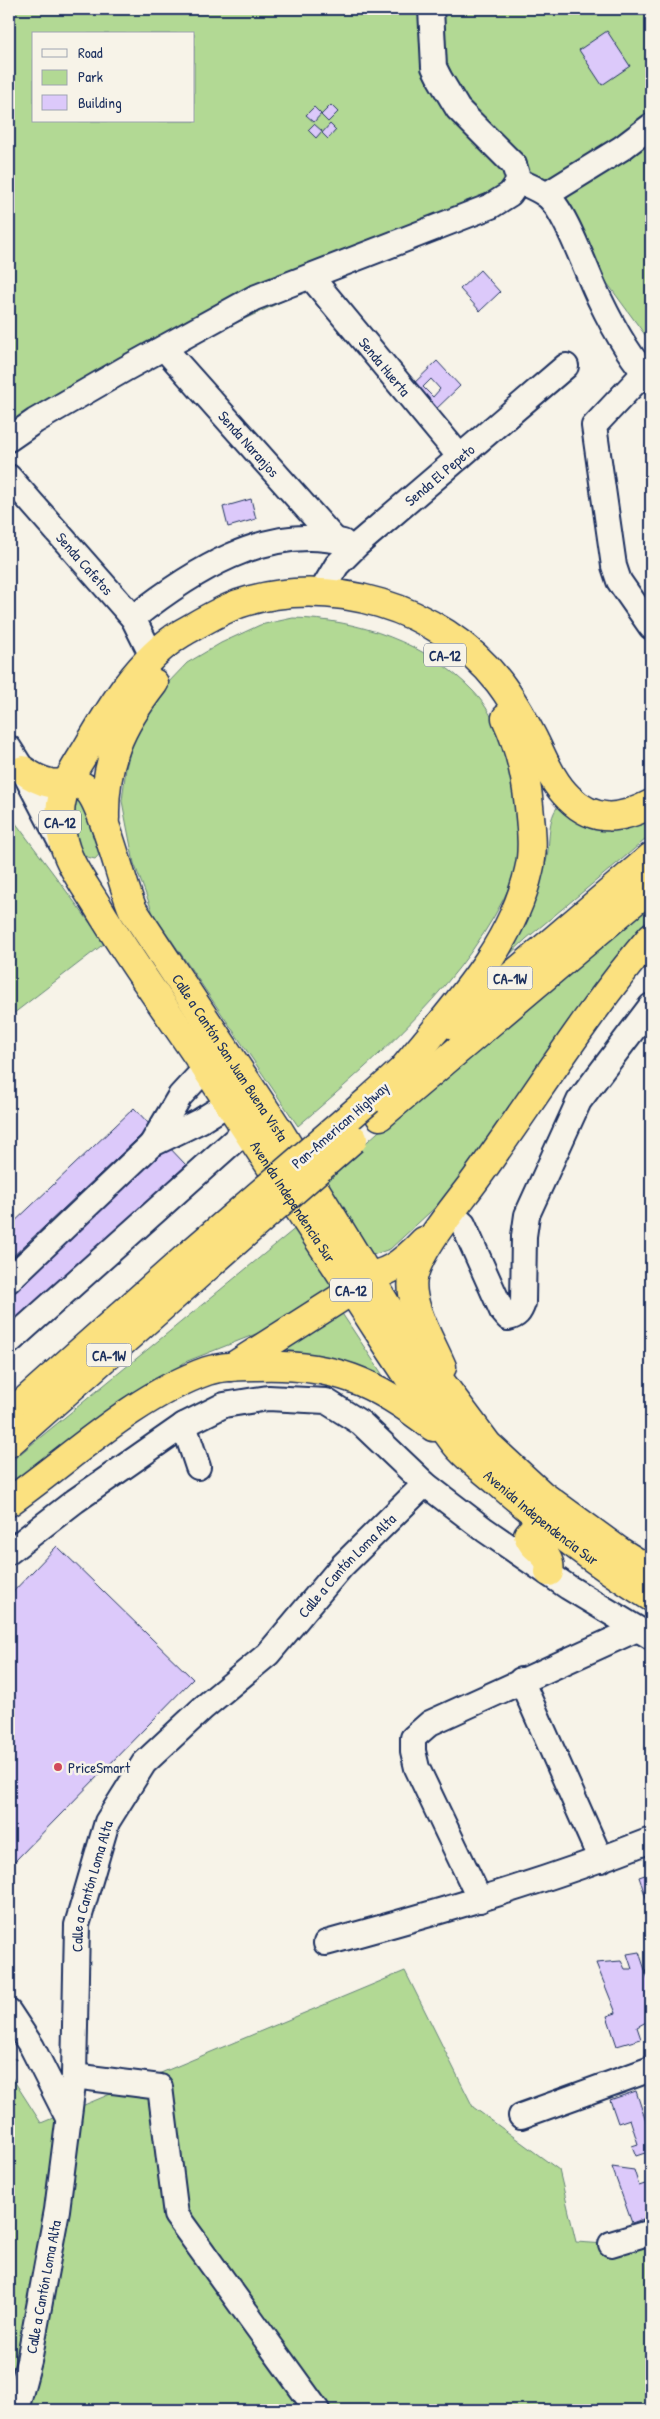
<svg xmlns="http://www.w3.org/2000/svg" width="660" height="2419" font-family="'Patrick Hand',sans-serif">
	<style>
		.green { fill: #b2d994; stroke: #668479; fill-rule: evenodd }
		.building { fill: #dcc9fa; stroke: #1b2f5e; fill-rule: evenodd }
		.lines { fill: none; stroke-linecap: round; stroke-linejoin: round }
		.minor-casing { stroke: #1b2f5e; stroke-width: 28 }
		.highway-casing { stroke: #1b2f5e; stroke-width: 31 }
		.path { stroke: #1b2f5e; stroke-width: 3; stroke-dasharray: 4 4; stroke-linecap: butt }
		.minor { stroke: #f7f3e8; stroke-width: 24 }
		.highway { stroke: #fbe180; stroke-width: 28 }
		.highway-bridge-casing { stroke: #1b2f5e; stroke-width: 31; stroke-linecap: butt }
		.highway-bridge { stroke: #fbe180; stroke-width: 28 }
		.poi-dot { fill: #d1495b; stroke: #f7f3e8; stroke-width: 2 }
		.labels { text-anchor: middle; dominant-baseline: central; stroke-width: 5; stroke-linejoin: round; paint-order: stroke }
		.shield { fill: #f7f3e8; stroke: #5d6a87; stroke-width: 1 }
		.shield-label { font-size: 14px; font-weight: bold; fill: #1b2f5e }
		.street-label { font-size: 15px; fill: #1b2f5e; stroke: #f7f3e8 }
		.poi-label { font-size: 15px; fill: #1b2f5e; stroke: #f7f3e8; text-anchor: start }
	</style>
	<rect width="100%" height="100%" fill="#f7f3e8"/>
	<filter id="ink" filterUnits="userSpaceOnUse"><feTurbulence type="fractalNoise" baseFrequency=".02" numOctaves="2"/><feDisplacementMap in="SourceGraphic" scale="10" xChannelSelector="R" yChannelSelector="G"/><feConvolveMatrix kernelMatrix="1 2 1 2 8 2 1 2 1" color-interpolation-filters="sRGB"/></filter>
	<g filter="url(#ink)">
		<g class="green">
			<path d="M9,9H651V343L534,183L53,409L9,441ZM34,34H194V121H34Z"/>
			<path d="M293,618C358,619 427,643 473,691C498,717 508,757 515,791C520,820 524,853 512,881C470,978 376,1059 298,1126L153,913L134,863L122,801L126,768L133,741L144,718L165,686L187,663L221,643L260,625Z"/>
			<path d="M82,796L105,848L95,859L79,855L66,807L74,797Z"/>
			<path d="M560,804C594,829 612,839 651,816V835L526,939L483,980C506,942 534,905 546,862C551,843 546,818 560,804Z"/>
			<path d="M9,814L105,943L9,1017Z"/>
			<path d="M651,890V914L576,1010L473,1169L442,1201L390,1249L370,1256L324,1180Z"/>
			<path d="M297,1227L336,1285L281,1324L185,1362L9,1488V1463Z"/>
			<path d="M341,1312L390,1386L342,1361L324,1356L279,1349L324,1325Z"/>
			<path d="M405,1971L473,2107L559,2170L576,2242L651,2247V2410H9V2073L41,2123Z"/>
		</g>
		<g class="building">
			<path d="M607,31L630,66L602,85L579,50Z"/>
			<path d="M331,105L338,112L328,122L321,115Z"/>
			<path d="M314,107L321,114L314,122L306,115Z"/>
			<path d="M314,124L322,131L316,138L308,130Z"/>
			<path d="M330,124L336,130L328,139L322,133Z"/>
			<path d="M480,270L500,292L480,311L460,289Z"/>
			<path d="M437,361L460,386L433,412L409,388ZM431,379L440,389L433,397L423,387Z"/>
			<path d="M251,499L256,519L228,527L223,507Z"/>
			<path d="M134,1108L151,1126L9,1260V1227Z"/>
			<path d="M167,1145L186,1165L9,1333V1294Z"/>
			<path d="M57,1546L193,1679L15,1861L9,1855V1596Z"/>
			<path d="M651,1873V1912L639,1877Z"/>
			<path d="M639,1952L651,1988V2033L648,2021L637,2027L641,2039L617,2046L607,2016L616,2013L596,1963L621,1961L625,1969H632L627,1954Z"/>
			<path d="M636,2091L651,2137V2151L636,2156L632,2146L638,2144L630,2119L618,2123L610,2100Z"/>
			<path d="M612,2167L634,2170L639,2186L651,2182V2216L632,2223Z"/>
		</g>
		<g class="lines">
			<g class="minor-casing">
				<g id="minor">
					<path d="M519,181C527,185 538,189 546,195C566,210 587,275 600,300C613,327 630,358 651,380"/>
					<path d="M546,195L622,148L651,126"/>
					<path id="s1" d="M311,277L460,457"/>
					<path id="s2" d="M164,348L334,539"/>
					<path d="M644,373L594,426L614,566L619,581L651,627"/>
					<path d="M9,439L35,421L125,369L254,298L491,206L510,194L519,181L514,165L458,109L440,79L434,67L431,9"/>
					<path id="s3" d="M9,477L133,618L152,656"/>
					<path id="s4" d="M321,592L337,565L357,545L566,366"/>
					<path d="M133,618C190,573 266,523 343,542"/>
					<path d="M9,748L23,770L61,843"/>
					<path d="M151,1145L200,1121L229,1103"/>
					<path d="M451,1213L463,1224L502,1311L508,1318C517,1316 520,1312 523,1303L524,1236L527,1215L579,1101L651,1006"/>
					<path d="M9,1280L151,1145L180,1096L205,1069"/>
					<path d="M9,1342L246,1130"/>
					<path d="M184,1425L224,1405L268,1398L326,1401L361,1423L425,1484L485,1530L568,1587L651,1637"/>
					<path d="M9,1552L75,1501L184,1425L198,1467"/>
					<path d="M521,1680L601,1860"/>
					<path d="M480,1900L417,1768L413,1751V1738L430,1723L637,1629"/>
					<path d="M326,1943C436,1913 545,1882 651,1840"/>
					<path d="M9,2012L32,2047L68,2118"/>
					<path d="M74,2076L160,2087L176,2215L317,2410"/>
					<path d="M521,2116L651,2069"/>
					<path d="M611,2244L651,2232"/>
					<path id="s5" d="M16,2410L29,2361L57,2210L74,2076L77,1925L107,1822L144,1763L203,1708L268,1654L341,1567L425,1484"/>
				</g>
			</g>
			<g class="highway-casing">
				<g id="highway">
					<path id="s6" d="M23,770C31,776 40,781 50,783C62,785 73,780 84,787C103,798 121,884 133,910L280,1132L400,1327L488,1445L541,1494L619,1551L651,1571"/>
					<path id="s7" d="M651,804C622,819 595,824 569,798C551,781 543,757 532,736C522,717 512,699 499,682C440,607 329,573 238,604C219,611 200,623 182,633C139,659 111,707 86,750C77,765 65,782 62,799C59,810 60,823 62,835C66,861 84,884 98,907C138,974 186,1036 228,1102C278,1178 328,1253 377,1329C395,1357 413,1384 432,1411C441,1423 449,1437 459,1448C471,1461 486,1472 500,1484C548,1526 597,1564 651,1597"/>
					<path d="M105,818C104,762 120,727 154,683"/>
					<path d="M454,1025L651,857"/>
					<path d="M404,1068C452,1009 512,947 529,870C534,850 531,827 529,806C526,775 519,746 506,718"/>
					<path d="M369,1100L418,1056"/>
					<path d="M380,1116L651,887"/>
					<path d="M351,1273C381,1283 405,1261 424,1241"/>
					<path d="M232,1367L345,1295L349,1290L355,1270"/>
					<path d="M442,1367C432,1343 408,1304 413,1278C420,1246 459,1203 478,1176C536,1096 587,1012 651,937"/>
					<path d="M9,1415L191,1253"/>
					<path d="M9,1443L208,1266"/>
					<path d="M9,1502C71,1458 134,1397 207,1371C222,1366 240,1366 256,1366C332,1363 375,1381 433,1427"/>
					<path d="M541,1520L528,1535C532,1550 553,1553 549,1572"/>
				</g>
			</g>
			<path class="path" d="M9,2065L16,2059"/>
			<use href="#minor" class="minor"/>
			<use href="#highway" class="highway"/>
			<g class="highway-bridge-casing">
				<g id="highway-bridge">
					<path d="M191,1253L369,1100"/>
					<path d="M208,1266L353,1139"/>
				</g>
			</g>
			<use href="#highway-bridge" class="highway-bridge"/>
		</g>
	</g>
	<circle class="poi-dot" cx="58" cy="1767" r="5"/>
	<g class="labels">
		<g class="shield">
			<rect x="424" y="643.5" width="42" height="23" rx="4"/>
			<rect x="39" y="810.5" width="42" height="23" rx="4"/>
			<rect x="487.5" y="966.5" width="45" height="23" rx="4"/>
			<rect x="330" y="1278.5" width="42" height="23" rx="4"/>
			<rect x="86.5" y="1343.5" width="45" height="23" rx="4"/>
		</g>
		<g class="shield-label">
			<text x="445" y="655">CA-12</text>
			<text x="60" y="822">CA-12</text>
			<text x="510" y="978">CA-1W</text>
			<text x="351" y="1290">CA-12</text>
			<text x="109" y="1355">CA-1W</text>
		</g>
		<g class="street-label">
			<text stroke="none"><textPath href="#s1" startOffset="116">Senda Huerta</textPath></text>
			<text stroke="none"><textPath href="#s2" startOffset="128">Senda Naranjos</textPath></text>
			<text stroke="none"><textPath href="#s4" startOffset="168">Senda El Pepeto</textPath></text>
			<text stroke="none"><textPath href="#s3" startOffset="115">Senda Cafetos</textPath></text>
			<text stroke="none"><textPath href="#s6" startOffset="375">Calle a Cantón San Juan Buena Vista</textPath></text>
			<text transform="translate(340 1125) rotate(-41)">Pan-American Highway</text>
			<text stroke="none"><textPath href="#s7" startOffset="1256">Avenida Independencia Sur</textPath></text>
			<text stroke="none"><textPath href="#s7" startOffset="1661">Avenida Independencia Sur</textPath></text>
			<text stroke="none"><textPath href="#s5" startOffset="951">Calle a Cantón Loma Alta</textPath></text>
			<text stroke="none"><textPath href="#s5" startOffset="531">Calle a Cantón Loma Alta</textPath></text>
			<text stroke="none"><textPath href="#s5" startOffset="126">Calle a Cantón Loma Alta</textPath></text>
		</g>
		<g class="poi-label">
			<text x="68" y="1767">PriceSmart</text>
		</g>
	</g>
	<rect width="660" height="2419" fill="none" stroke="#f7f3e8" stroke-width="30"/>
	<rect x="15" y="15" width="630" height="2389" fill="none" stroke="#1b2f5e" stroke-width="2" filter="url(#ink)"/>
	<rect x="32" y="32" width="162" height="90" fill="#f7f3e8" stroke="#9fa5b1"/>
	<rect x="42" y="49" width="25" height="8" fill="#f7f3e8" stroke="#9fa5b1"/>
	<text x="78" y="58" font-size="15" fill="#1b2f5e">Road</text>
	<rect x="42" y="70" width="25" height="15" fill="#b2d994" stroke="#9fa5b1"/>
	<text x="78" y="82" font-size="15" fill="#1b2f5e">Park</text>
	<rect x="42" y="95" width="25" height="15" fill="#dcc9fa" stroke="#9fa5b1"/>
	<text x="78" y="108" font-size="15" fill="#1b2f5e">Building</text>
</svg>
